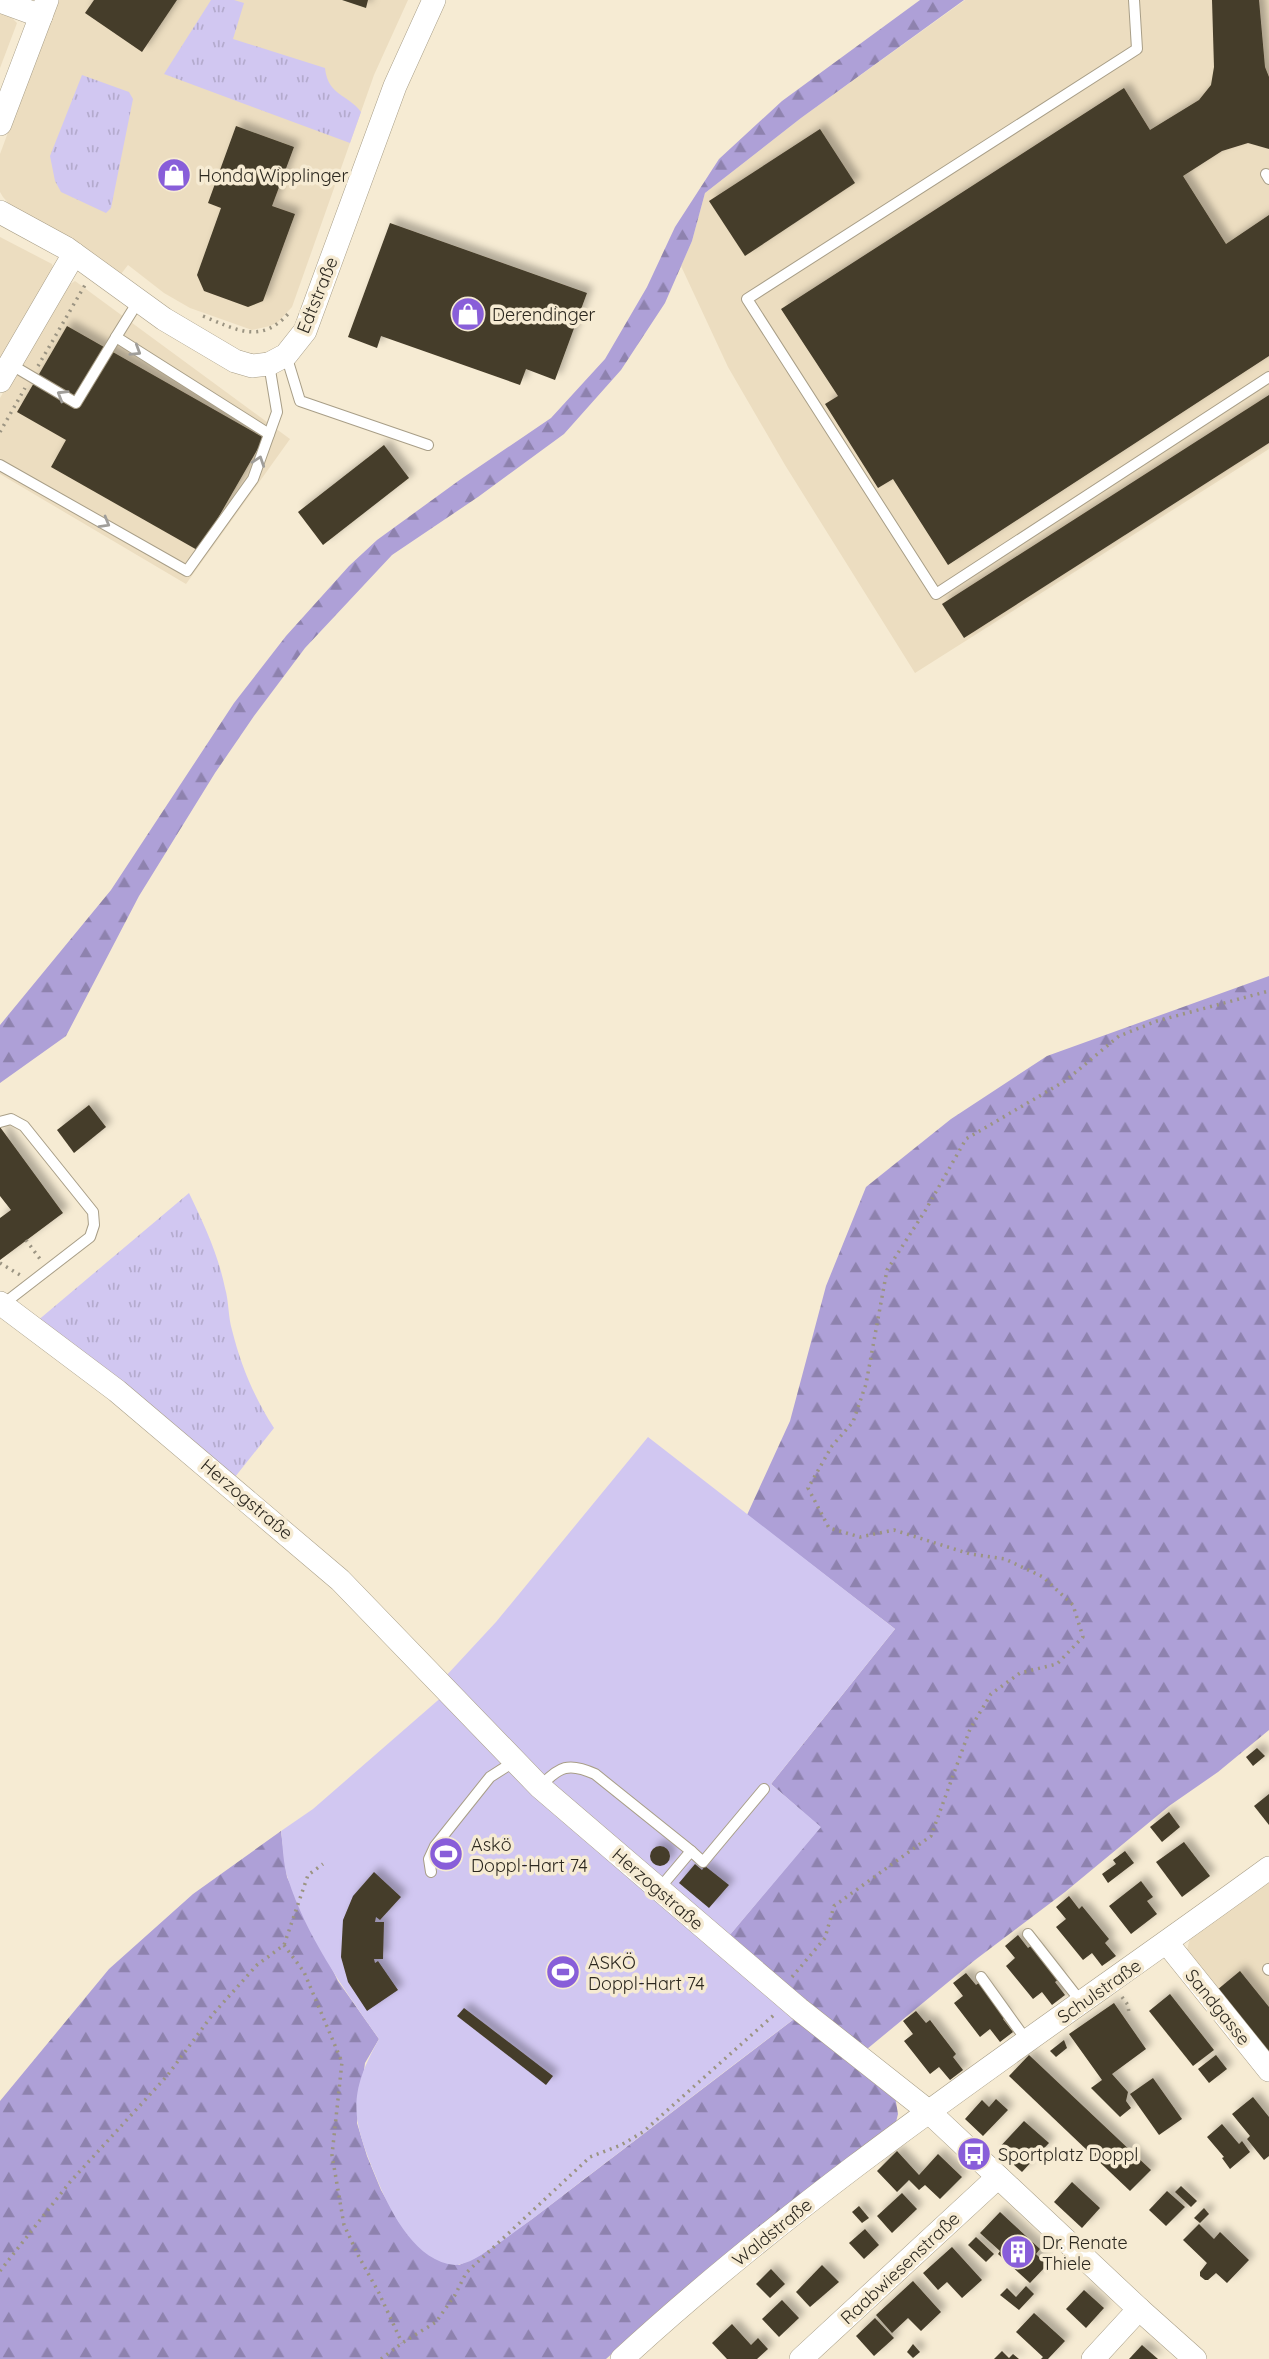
<svg xmlns="http://www.w3.org/2000/svg" width="1269" height="2359" font-family="Quicksand,sans-serif">
	<style>
		.built { fill: #ecddc0 }
		.grass { fill: url(#grass-tufts) }
		.forest { fill: url(#forest-firs) }
		.pitch { fill: #d1c7f1 }
		.building { fill: #453c29; filter: url(#shadow) }
		.lines { fill: none; stroke-linecap: round; stroke-linejoin: round }
		.service-casing { stroke: #a89e87; stroke-width: 12 }
		.minor-casing { stroke: #a89e87; stroke-width: 24 }
		.path { stroke: #9b9482; stroke-width: 3.5; stroke-dasharray: 2 5; stroke-linecap: butt }
		.service { stroke: #fff; stroke-width: 10 }
		.minor { stroke: #fff; stroke-width: 23 }
		.oneway { stroke: #a09e9a }
		.labels { text-anchor: middle; dominant-baseline: central; stroke-width: 7; stroke-linejoin: round; paint-order: stroke }
		.poi-label { font-size: 18px; fill: #2c281f; stroke: #f6ebd3; text-anchor: start }
		.street-label { font-size: 18px; fill: #2c281f; stroke: #f6ebd3 }
	</style>
	<defs>
		<pattern id="grass-tufts" width="24" height="20" patternUnits="userSpaceOnUse" patternTransform="scale(1.75)"><rect width="24" height="20" fill="#d1c7f1"/><path d="M3 7l-1-3M5 7V3M7 7l1-3M15 17l-1-3M17 17v-4M19 17l1-3" fill="none" stroke="#b4abce"/></pattern>
		<pattern id="forest-firs" width="22" height="20" patternUnits="userSpaceOnUse" patternTransform="scale(1.75)"><rect width="22" height="20" fill="#aea0d7"/><path d="M5 1l3.5 6h-7zM16 11l3.5 6h-7z" fill="#8e82ae"/></pattern>
		<filter id="shadow"><feDropShadow dx="6" dy="-6" stdDeviation="3.5" flood-color="#0004"/></filter>
	</defs>
	<rect width="100%" height="100%" fill="#f6ebd3"/>
	<g class="built">
		<path d="M57,0H408L374,75L292,307L278,322L270,326L252,330L190,308L164,293L128,265L121,274L71,238L12,207L3,197L0,192V154Z"/>
		<path d="M965,0H1269V449L915,673L785,465L728,367L681,266L692,241L705,193L801,118Z"/>
		<path d="M0,13L10,16L17,23L0,68Z"/>
		<path d="M0,237L52,264L53,268L0,362Z"/>
		<path d="M75,281L290,439L186,584L0,474V398L64,288Z"/>
		<path d="M1269,1880V2055L1187,1950L1190,1938Z"/>
	</g>
	<g class="grass">
		<path d="M211,0H234L244,3L233,39L325,68C328,96 348,94 361,112L350,143L164,74Z"/>
		<path d="M82,75L129,92L133,99L111,208L106,213L61,192L55,181L50,156Z"/>
		<path d="M189,1193C204,1224 218,1254 225,1288C229,1302 228,1316 232,1330C241,1366 254,1397 274,1428L235,1477L36,1322Z"/>
	</g>
	<g class="forest">
		<path d="M920,0H964L801,118L705,193L692,241L665,303L621,370L564,434L478,497L392,555L305,648L254,716L215,773L139,896L66,1036L0,1083V1025L111,890L234,703L286,636L349,566L377,540L461,479L551,418L605,359L647,287L675,227L719,159L782,101Z"/>
		<path d="M1269,976V1730L1218,1772L1169,1806L1065,1892L975,1960L867,2049L728,1937L820,1827L771,1784L895,1629L747,1515L790,1421L826,1286L866,1187L951,1119L1047,1056Z"/>
		<path d="M281,1831L287,1877L338,1981L379,2039L365,2063L357,2123L367,2156L381,2190L399,2222L459,2265L482,2254L532,2219L798,2016L895,2096L898,2114L896,2122C798,2199 698,2275 606,2359H0V2101L109,1969L193,1894Z"/>
	</g>
	<path class="pitch" d="M648,1437L895,1629L771,1784L821,1827L719,1948L798,2016C733,2065 668,2115 604,2164C564,2194 526,2226 484,2253C477,2258 464,2265 455,2265C417,2262 392,2215 379,2184C353,2122 345,2099 379,2039C344,1989 307,1938 288,1879C283,1865 283,1846 281,1831L313,1809L444,1695L545,1783L445,1677L496,1622Z"/>
	<g class="building">
		<path d="M94,0H177L142,52L85,13Z"/>
		<path d="M342,0H368L366,8Z"/>
		<path d="M1212,0H1259L1265,67L1269,77V149L1248,143L1222,151L1183,176L1226,244L1269,215V356L948,565L893,479L878,488L825,404L838,396L781,309L1124,88L1150,130L1199,100L1211,85L1214,67Z"/>
		<path d="M236,126L294,147L272,206L295,214L263,301L248,307L204,291L197,275L221,208L208,203Z"/>
		<path d="M820,129L855,183L745,256L709,201Z"/>
		<path d="M390,223L587,293L555,380L526,369L520,385L381,336L377,348L348,337Z"/>
		<path d="M67,326L264,438L199,551L51,467L66,440L17,412Z"/>
		<path d="M1269,395V443L964,638L942,604Z"/>
		<path d="M384,445L409,478L323,545L298,512Z"/>
		<path d="M89,1105L106,1127L74,1153L57,1130Z"/>
		<path d="M0,1127L63,1213L0,1260V1218L11,1210L0,1196Z"/>
		<path d="M1257,1748L1265,1756L1253,1766L1246,1757Z"/>
		<path d="M1269,1794V1825L1254,1806Z"/>
		<path d="M1169,1812L1180,1827L1162,1842L1150,1827Z"/>
		<path d="M1184,1842L1210,1876L1182,1897L1156,1862Z"/>
		<circle cx="660" cy="1856" r="10"/>
		<path d="M1125,1851L1134,1863L1108,1883L1102,1874L1116,1864L1113,1860Z"/>
		<path d="M695,1864L702,1870L705,1866L729,1885L709,1908L679,1883Z"/>
		<path d="M374,1872L401,1897L380,1920L376,1917L375,1922H384L383,1959H374L375,1963L378,1961L398,1990L367,2011L348,1982L341,1957L343,1920L353,1896Z"/>
		<path d="M1141,1881L1153,1897L1147,1901L1157,1914L1131,1934L1109,1906Z"/>
		<path d="M1069,1896L1079,1909L1082,1906L1109,1939L1105,1943L1116,1956L1102,1966L1092,1953L1083,1960L1056,1927L1066,1919L1056,1907Z"/>
		<path d="M1018,1935L1028,1948L1032,1945L1059,1979L1055,1982L1065,1995L1052,2005L1042,1992L1033,1999L1006,1966L1015,1958L1005,1946Z"/>
		<path d="M1240,1971L1269,2007V2055L1217,1990Z"/>
		<path d="M966,1973L976,1985L980,1982L1006,2016L1003,2019L1013,2032L1000,2042L990,2029L980,2037L954,2003L963,1996L953,1983Z"/>
		<path d="M1170,1994L1214,2050L1193,2066L1149,2011Z"/>
		<path d="M1114,2003L1146,2049L1112,2074L1128,2092L1126,2101L1131,2108L1120,2117L1091,2088L1102,2080L1069,2034Z"/>
		<path d="M464,2008L553,2076L546,2085L457,2016Z"/>
		<path d="M916,2011L926,2023L930,2020L956,2054L953,2057L963,2070L950,2080L939,2067L930,2074L904,2041L913,2034L903,2021Z"/>
		<path d="M1064,2040L1067,2048L1056,2057L1050,2051Z"/>
		<path d="M1029,2055L1151,2170L1130,2191L1009,2076Z"/>
		<path d="M1216,2055L1227,2069L1209,2083L1198,2069Z"/>
		<path d="M1153,2078L1182,2119L1159,2135L1130,2094Z"/>
		<path d="M1253,2097L1269,2117V2156L1264,2160L1247,2139L1250,2136L1232,2114Z"/>
		<path d="M996,2099L1008,2110L983,2136L965,2119L982,2100L989,2107Z"/>
		<path d="M1024,2121L1049,2143L1022,2172L997,2150Z"/>
		<path d="M1222,2124L1239,2144L1242,2141L1250,2152L1230,2169L1222,2158L1224,2157L1207,2137Z"/>
		<path d="M897,2151L919,2175L938,2154L962,2177L940,2199L925,2185L919,2190L909,2180L897,2192L877,2171Z"/>
		<path d="M1072,2182L1100,2208L1082,2228L1054,2202Z"/>
		<path d="M1181,2186L1197,2201L1191,2207L1175,2192Z"/>
		<path d="M1167,2191L1185,2207L1166,2226L1149,2210Z"/>
		<path d="M902,2193L917,2209L892,2233L877,2216Z"/>
		<path d="M859,2206L869,2218L862,2223L852,2212Z"/>
		<path d="M1204,2208L1209,2214L1200,2223L1194,2218Z"/>
		<path d="M1000,2212L1040,2249L1036,2254L1047,2265L1030,2283L998,2254L1000,2251L980,2233Z"/>
		<path d="M1199,2224L1214,2239L1220,2232L1249,2260L1227,2283L1216,2273L1208,2280H1205L1200,2276V2272L1207,2263L1183,2240Z"/>
		<path d="M865,2229L879,2245L864,2259L849,2243Z"/>
		<path d="M976,2237L994,2254L986,2262L968,2245Z"/>
		<path d="M952,2247L982,2280L962,2298L947,2282L938,2290L923,2273Z"/>
		<path d="M822,2265L839,2282L810,2307L796,2292Z"/>
		<path d="M771,2269L785,2284L770,2298L756,2284Z"/>
		<path d="M913,2281L941,2312L921,2331L908,2318L892,2333L876,2315Z"/>
		<path d="M1026,2286L1034,2294L1019,2310L1000,2295L1007,2288L1016,2297Z"/>
		<path d="M1084,2290L1104,2308L1086,2328L1066,2309Z"/>
		<path d="M782,2300L799,2318L779,2337L762,2319Z"/>
		<path d="M1034,2313L1065,2341L1048,2359H1041L1043,2357L1016,2332Z"/>
		<path d="M875,2318L894,2338L874,2356L856,2336Z"/>
		<path d="M732,2324L751,2345L758,2338L768,2349L757,2359H727L712,2343Z"/>
		<path d="M913,2344L920,2352L913,2358L907,2352Z"/>
		<path d="M1142,2345L1158,2359H1129Z"/>
		<path d="M1002,2351L1009,2358L1013,2354L1019,2359H994Z"/>
	</g>
	<g class="lines">
		<g class="service-casing">
			<g id="service">
				<path d="M1134,0L1137,49L747,299L936,594L1269,377"/>
				<path d="M1266,174L1269,179"/>
				<path d="M139,300L116,337L269,434"/>
				<path d="M286,355L300,401L428,445"/>
				<path d="M10,364L76,403L116,337"/>
				<path d="M0,465L187,571L253,479L277,412L269,364"/>
				<path d="M0,1122L11,1119L24,1126L93,1212L94,1225L90,1237L2,1305"/>
				<path d="M540,1787C559,1766 569,1762 595,1774L691,1851"/>
				<path d="M431,1872L429,1859L435,1846L490,1777L515,1761"/>
				<path d="M659,1889L691,1851L703,1862L764,1789"/>
				<path d="M1028,1934L1082,2003"/>
				<path d="M1268,1969L1269,1970"/>
				<path d="M981,1977L1027,2041"/>
			</g>
		</g>
		<g class="minor-casing">
			<g id="minor">
				<path d="M0,1L41,16"/>
				<path d="M0,124L47,0"/>
				<path d="M0,212L66,248L164,319L235,361L252,366L269,364L286,355L305,331L395,86L434,0"/>
				<path d="M0,381L74,254"/>
				<path d="M0,1303L117,1391L340,1580L540,1787L799,2009L928,2111L1139,2309L1195,2359"/>
				<path d="M1167,1943L1269,2070"/>
				<path d="M622,2359C822,2175 1050,2028 1269,1868"/>
				<path d="M801,2359L998,2177"/>
				<path d="M1093,2359L1139,2309"/>
			</g>
		</g>
		<g class="path">
			<path d="M203,316C235,329 260,345 288,314"/>
			<path d="M38,366L85,285"/>
			<path d="M0,432L25,388"/>
			<path d="M26,1240L40,1259"/>
			<path d="M0,1263L20,1275"/>
			<path d="M284,1945L304,1972L342,2062L332,2155L344,2225L359,2257L379,2293L402,2343"/>
			<path d="M792,1977L825,1938L834,1906L931,1836L970,1729L991,1694L1020,1673L1057,1664L1083,1637L1073,1605L1043,1577L1005,1559L970,1554L894,1530L860,1537L829,1528L808,1488L832,1446L853,1422L866,1384L887,1270L925,1211L966,1139L1065,1081L1119,1036L1157,1021L1269,991"/>
			<path d="M1122,1997L1128,2005L1129,2014"/>
			<path d="M0,2271L70,2182L167,2076L213,2014L257,1965L284,1945L308,1875L323,1864"/>
			<path d="M381,2359L402,2343L436,2322L455,2295L466,2273L590,2157L621,2145L643,2132L775,2014"/>
		</g>
		<use href="#service" class="service"/>
		<use href="#minor" class="minor"/>
	</g>
	<defs><path id="oneway-chevron" d="M-2-3.5L2.5 0L-2 3.5" fill="none" stroke-width="1.6" stroke-linecap="round" stroke-linejoin="round" transform="scale(1.75)"/></defs>
	<g class="oneway">
		<use href="#oneway-chevron" transform="translate(136 351) rotate(32)"/>
		<use href="#oneway-chevron" transform="translate(62 395) rotate(-149)"/>
		<use href="#oneway-chevron" transform="translate(259 461) rotate(-71)"/>
		<use href="#oneway-chevron" transform="translate(105 523) rotate(30)"/>
	</g>
	<defs>
		<g id="shop-disc" transform="scale(1.75)"><circle r="9.5" fill="#885ed9" stroke="#f6ebd3"/><path d="M-5-2.5h2.3a2.7 3.5 0 0 1 5.4 0H5L5.5 6h-11ZM-1.5-2.5h3a1.5 2.3 0 0 0-3 0Z" fill="#fff"/></g>
		<g id="stadium-disc" transform="scale(1.75)"><circle r="9.5" fill="#885ed9" stroke="#f6ebd3"/><path d="M0-5a6.5 5 0 1 0 0 10a6.5 5 0 1 0 0-10ZM-3.5-1.8h7v3.6h-7Z" fill="#fff"/></g>
		<g id="bus-disc" transform="scale(1.75)"><circle r="9.5" fill="#885ed9" stroke="#f6ebd3"/><path d="M-5-6H5V4H4V6H2V4H-2V6H-4V4H-5ZM-3.5-4V0h7V-4ZM-3.5 1.2v1.5H-2V1.2ZM2 1.2v1.5H3.5V1.2Z" fill="#fff"/></g>
		<g id="building-disc" transform="scale(1.75)"><circle r="9.5" fill="#885ed9" stroke="#f6ebd3"/><path d="M-4-6H4V6H1V3H-1V6H-4ZM-2.5-4.3h1.7v1.8h-1.7ZM.8-4.3h1.7v1.8H.8ZM-2.5-1h1.7V.8h-1.7ZM.8-1h1.7V.8H.8Z" fill="#fff"/></g>
	</defs>
	<g fill-rule="evenodd">
		<use href="#shop-disc" x="174" y="175"/>
		<use href="#shop-disc" x="468" y="314"/>
		<use href="#stadium-disc" x="446" y="1854"/>
		<use href="#stadium-disc" x="563" y="1972"/>
		<use href="#bus-disc" x="974" y="2154"/>
		<use href="#building-disc" x="1018" y="2252"/>
	</g>
	<g class="labels">
		<g class="poi-label">
			<text x="198" y="175">Honda Wipplinger</text>
			<text x="492" y="314">Derendinger</text>
			<text x="471" y="1844">Askö<tspan x="471" dy="21">Doppl-Hart 74</tspan></text>
			<text x="588" y="1962">ASKÖ<tspan x="588" dy="21">Doppl-Hart 74</tspan></text>
			<text x="998" y="2154">Sportplatz Doppl</text>
			<text x="1042" y="2242">Dr. Renate<tspan x="1042" dy="21">Thiele</tspan></text>
		</g>
		<g class="street-label">
			<text transform="translate(317 295) rotate(-68)">Edtstraße</text>
			<text transform="translate(247 1499) rotate(40)">Herzogstraße</text>
			<text transform="translate(658 1889) rotate(41)">Herzogstraße</text>
			<text transform="translate(1099 1991) rotate(-35)">Schulstraße</text>
			<text transform="translate(1218 2007) rotate(51)">Sandgasse</text>
			<text transform="translate(772 2232) rotate(-39)">Waldstraße</text>
			<text transform="translate(900 2268) rotate(-43)">Raabwiesenstraße</text>
		</g>
	</g>
</svg>
